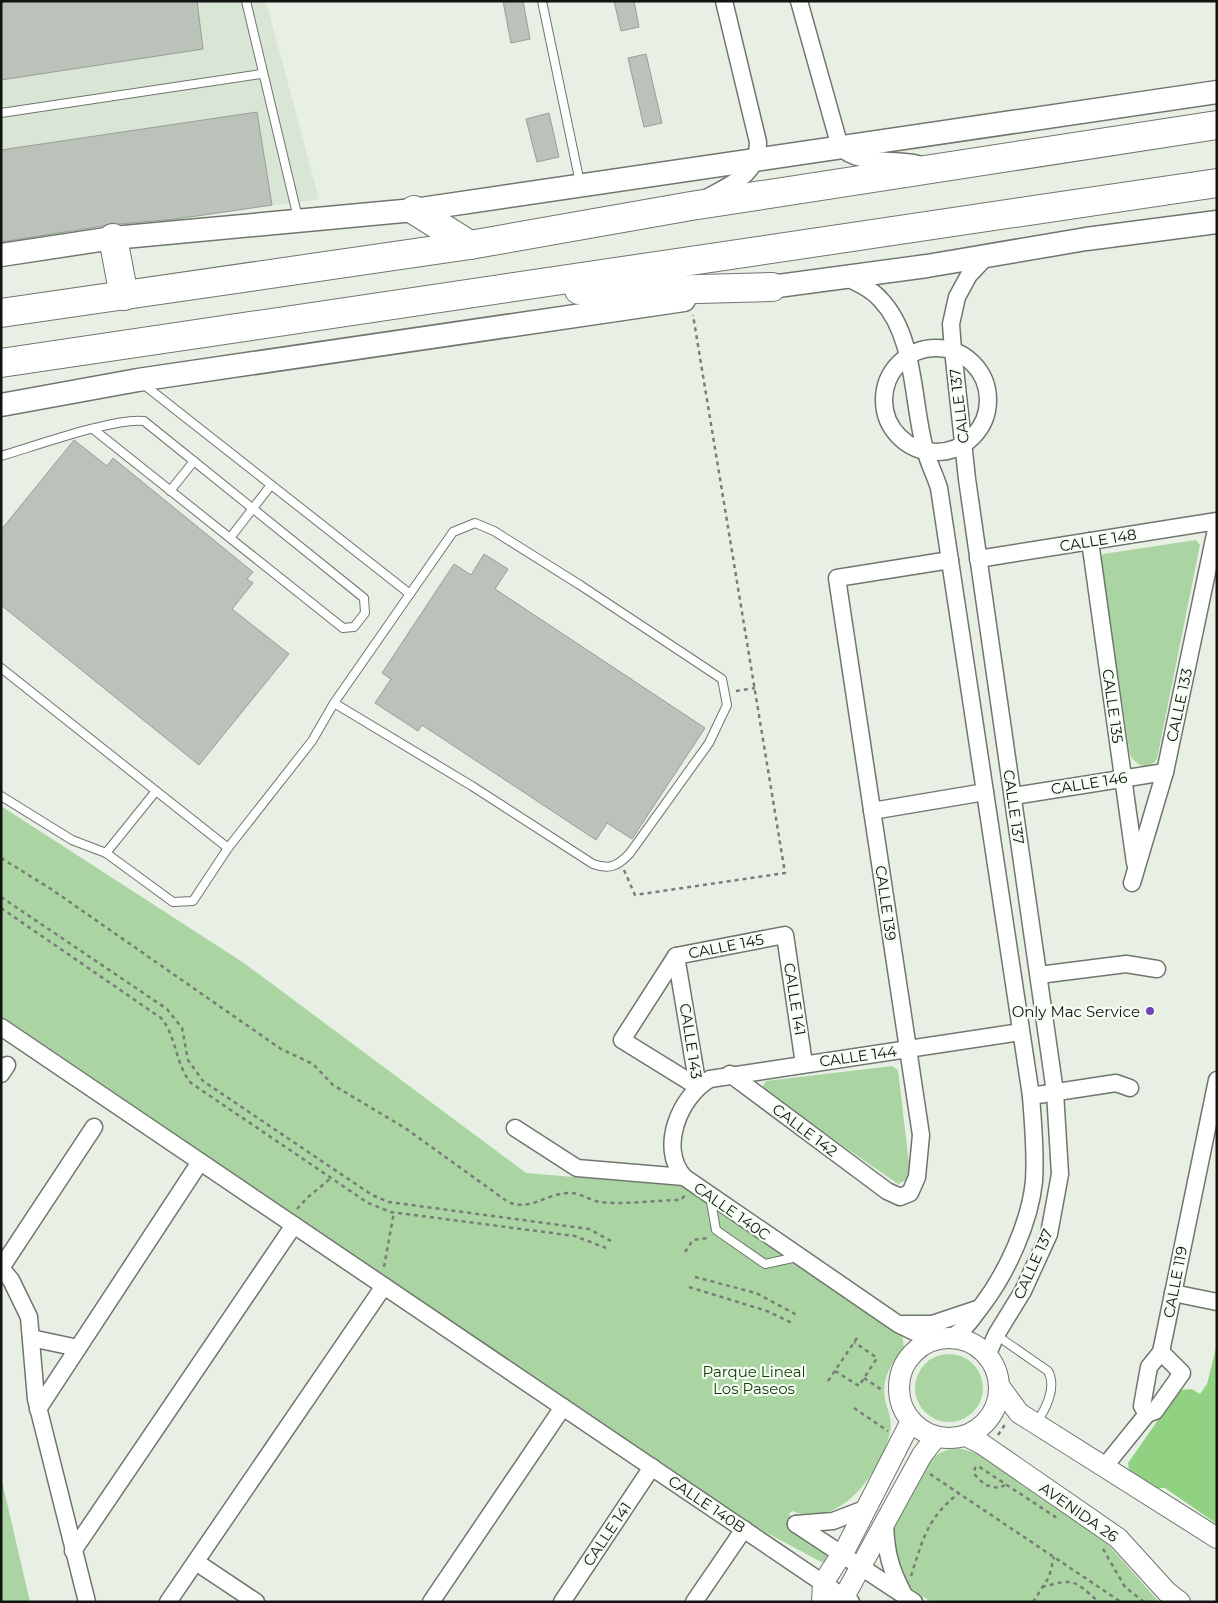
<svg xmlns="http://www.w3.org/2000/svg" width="1218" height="1603" font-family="Montserrat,sans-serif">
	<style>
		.built { fill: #d9e6d6 }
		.green { fill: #aad4a1 }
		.forest { fill: #90d281 }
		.building { fill: #bac2b9; stroke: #989f96 }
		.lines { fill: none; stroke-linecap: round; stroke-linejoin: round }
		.service-casing { stroke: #6f766d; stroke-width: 10 }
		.minor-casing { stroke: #6f766d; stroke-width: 19 }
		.tertiary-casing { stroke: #6f766d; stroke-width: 22 }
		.secondary-casing { stroke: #6f766d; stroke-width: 25 }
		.trunk-casing { stroke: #6f766d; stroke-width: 30 }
		.path { stroke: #787e77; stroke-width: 2.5; stroke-dasharray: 4 4; stroke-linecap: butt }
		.service { stroke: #fff; stroke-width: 8 }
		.minor { stroke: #fff; stroke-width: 16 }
		.tertiary { stroke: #fff; stroke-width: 20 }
		.secondary { stroke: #fff; stroke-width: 22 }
		.trunk { stroke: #fff; stroke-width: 28 }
		.poi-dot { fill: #7040b8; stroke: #f5fef3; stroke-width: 2 }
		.labels { text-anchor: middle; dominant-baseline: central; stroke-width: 4.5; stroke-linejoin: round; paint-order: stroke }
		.street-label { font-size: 15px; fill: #111411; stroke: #f5fef3 }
		.poi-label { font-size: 15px; fill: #111411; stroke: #f5fef3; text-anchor: end }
		.park-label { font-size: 15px; fill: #103c04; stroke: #f5fef3 }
	</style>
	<rect width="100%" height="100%" fill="#e8f0e6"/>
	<path class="built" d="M1,1H266L319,199L1,246Z"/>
	<g class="green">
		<path d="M1196,540L1200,545L1157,759C1149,771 1136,766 1130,755L1101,559L1103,554Z"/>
		<path d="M1,806L244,963L526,1173L681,1186L902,1334L904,1348C889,1366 879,1383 887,1407C890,1416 892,1423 890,1433C880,1473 839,1531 792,1511L789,1514L827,1556L825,1562H821L758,1528L1,1016Z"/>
		<path d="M892,1066L898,1070L910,1172L906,1180L898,1184L761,1089L766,1081Z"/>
		<circle cx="949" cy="1388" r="34"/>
		<path d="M958,1448L977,1453L1104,1540L1159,1602H931C919,1593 903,1585 898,1570C894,1562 893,1545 893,1536C894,1516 918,1471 933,1458C941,1451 949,1449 958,1448Z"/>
		<path d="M1,1477L30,1602H1Z"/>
	</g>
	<path class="forest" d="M1217,1344V1524L1165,1488H1157L1129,1471L1128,1463L1179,1390L1192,1389L1200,1394L1207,1384Z"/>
	<g class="building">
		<path d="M1,1H197L203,49L1,80Z"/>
		<path d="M503,1H523L530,39L511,43Z"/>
		<path d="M614,1H634L639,27L621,31Z"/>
		<path d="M646,54L662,123L644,127L628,58Z"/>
		<path d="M257,112L272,205L176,219L120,224L111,223L103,226L1,242V150Z"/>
		<path d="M549,113L559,157L537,162L526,119Z"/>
		<path d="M74,440L107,466L113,458L253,572L247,579L253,583L232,609L289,654L199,765L1,605V530Z"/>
		<path d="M484,554L508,569L495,589L705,728L632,839L607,823L596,840L422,725L418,731L375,703L391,679L382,673L454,564L471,575Z"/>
	</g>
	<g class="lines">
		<g class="service-casing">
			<g id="service">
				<path d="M246,1L298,218"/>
				<path d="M542,1L580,183"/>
				<path d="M1,113L261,74"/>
				<path d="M143,384L410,594"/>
				<path d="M1,456C32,447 116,417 144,421L364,598L365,613L354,627L343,628L93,429"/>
				<path d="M170,491L194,461"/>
				<path d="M230,538L271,485"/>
				<path d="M1,668L228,848"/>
				<path d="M1,796L72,840L106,853L156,791"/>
				<path d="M106,853L173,902L193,901L228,848L312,741L334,703L453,532L475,523L494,531L580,585L722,679L727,705L709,743L630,853C618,866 610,870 593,864L472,786L334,703"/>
				<path d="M710,1196L716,1230L765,1264L797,1257"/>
				<path d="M996,1335L1048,1371C1057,1387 1046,1409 1036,1423"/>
			</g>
		</g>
		<g class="minor-casing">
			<g id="minor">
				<path d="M799,1L840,147C859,166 893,158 918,164"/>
				<path d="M708,197C733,183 758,175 758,142L724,1"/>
				<path d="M987,256L969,275L957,297L951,324L953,350L967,479L1055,1092L1060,1174L1049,1234L1023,1291L996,1335L987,1356"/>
				<path d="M846,277C859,284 872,289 881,300C916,337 912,403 925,449C928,462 935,475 939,488L1031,1096C1033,1125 1036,1152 1034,1181C1030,1222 1007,1272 983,1304C972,1318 965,1332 948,1338"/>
				<circle cx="936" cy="400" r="52"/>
				<path d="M1090,541L1135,863"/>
				<path d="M978,559L1217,521"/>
				<path d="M1013,796L1165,772"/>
				<path d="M872,811L985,792"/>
				<path d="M1132,883L1165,772L1217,525"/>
				<path d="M676,956L698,1087"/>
				<path d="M1039,975L1126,964L1157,969"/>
				<path d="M1,1027L851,1602"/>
				<path d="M1,1074L7,1065"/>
				<path d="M730,1074L887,1191L900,1197L910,1193L917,1177L921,1135L837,578L950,560"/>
				<path d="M698,1087L622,1040L676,956L785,935L804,1064"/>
				<path d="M1031,1096L1116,1083L1130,1088"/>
				<path d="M515,1128L577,1168L684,1177L898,1324L933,1341"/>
				<path d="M684,1177C658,1148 680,1096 710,1079L1021,1032"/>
				<path d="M1,1268L11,1280L29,1317L36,1399L87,1602"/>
				<path d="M1,1268L94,1127"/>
				<path d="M1173,1293L1217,1302"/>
				<path d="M902,1324H932L980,1308"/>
				<path d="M31,1338L78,1348"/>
				<path d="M38,1409L200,1162"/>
				<path d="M1147,1414L1155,1411L1182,1373L1161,1352"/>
				<path d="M1105,1466L1147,1414L1142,1406L1149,1367L1161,1352L1217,1080"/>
				<path d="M796,1524L914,1602"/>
				<path d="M796,1524L833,1521L867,1508"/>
				<path d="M885,1524C886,1552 890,1568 903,1593"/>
				<path d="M73,1551L294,1225"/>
				<path d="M196,1562L256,1602"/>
				<path d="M168,1602L384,1286"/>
				<path d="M431,1602L563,1407"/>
				<path d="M562,1602L652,1467"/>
				<path d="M694,1602L744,1529"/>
			</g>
		</g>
		<g class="tertiary-casing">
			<g id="tertiary">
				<circle cx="949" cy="1388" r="50"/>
				<path d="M1000,1387L1019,1413L1217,1538"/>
				<path d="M966,1436L982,1444L1118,1538L1167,1592L1180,1602"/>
				<path d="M822,1602L823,1583L847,1546L911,1421"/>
				<path d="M833,1602L844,1597L922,1455L936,1437"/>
			</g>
		</g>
		<g class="secondary-casing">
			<g id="secondary">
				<path d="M1,255L113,238L414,210L1217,92"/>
				<path d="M755,289L927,266L1086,239L1217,222"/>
				<path d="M1,405L138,380L684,300"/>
			</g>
		</g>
		<g class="trunk-casing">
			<g id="trunk">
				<path d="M414,210L470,245"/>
				<path d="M113,238L124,296"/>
				<path d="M579,290L624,291L772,287"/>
				<path d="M1,313L470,245L691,206L1217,125"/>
				<path d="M1,363L1217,183"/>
			</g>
		</g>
		<g class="path">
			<path d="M736,691L755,688"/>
			<path d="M1,858L51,889L281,1049L313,1064L333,1085L405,1128L508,1202C530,1211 544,1195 567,1193C579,1192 589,1200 600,1202C623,1205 657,1200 681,1200L685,1195"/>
			<path d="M624,870L635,895L785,873L693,315"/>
			<path d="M1,897L167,1009L182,1028L188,1060L203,1081L372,1195L389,1202L589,1229L611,1241"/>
			<path d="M1,908L161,1018C177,1037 175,1064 191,1083L368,1203L391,1212L575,1236L606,1248"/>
			<path d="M297,1209L307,1198L331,1178"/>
			<path d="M685,1252L693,1240L708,1238"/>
			<path d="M384,1267L394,1212"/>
			<path d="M695,1277L756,1293L797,1315"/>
			<path d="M689,1287L767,1311L792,1323"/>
			<path d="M835,1371L859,1386L877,1358L854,1342"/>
			<path d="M864,1378L882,1390"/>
			<path d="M828,1381L859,1335"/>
			<path d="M854,1408L888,1431"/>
			<path d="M998,1435L1006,1423"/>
			<path d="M930,1474L1121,1602"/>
			<path d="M1005,1485L999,1488L985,1485L974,1474L975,1468L978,1466L1057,1518"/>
			<path d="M1103,1549L1125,1587L1144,1602"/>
			<path d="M911,1576C923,1539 927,1518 959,1493"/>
			<path d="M1042,1587C1076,1578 1073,1580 1099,1602"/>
			<path d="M1033,1602L1049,1577L1054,1557"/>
		</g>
		<use href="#service" class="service"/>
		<use href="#minor" class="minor"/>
		<use href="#tertiary" class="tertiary"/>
		<use href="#secondary" class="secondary"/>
		<use href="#trunk" class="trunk"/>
	</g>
	<circle class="poi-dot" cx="1150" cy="1011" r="5"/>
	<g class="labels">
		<g class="street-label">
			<text transform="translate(959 406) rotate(-97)">CALLE 137</text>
			<text transform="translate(1098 540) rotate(-9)">CALLE 148</text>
			<text transform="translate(1179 705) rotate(-78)">CALLE 133</text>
			<text transform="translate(1113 706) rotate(82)">CALLE 135</text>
			<text transform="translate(1089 783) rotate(-9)">CALLE 146</text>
			<text transform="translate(1014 807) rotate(82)">CALLE 137</text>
			<text transform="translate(886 903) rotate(82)">CALLE 139</text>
			<text transform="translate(726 946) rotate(-11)">CALLE 145</text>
			<text transform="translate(795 999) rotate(81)">CALLE 141</text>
			<text transform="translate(691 1041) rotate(81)">CALLE 143</text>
			<text transform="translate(858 1056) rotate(-8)">CALLE 144</text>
			<text transform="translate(805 1130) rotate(37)">CALLE 142</text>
			<text transform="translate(732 1211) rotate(35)">CALLE 140C</text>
			<text transform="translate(1033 1264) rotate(-66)">CALLE 137</text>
			<text transform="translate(1175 1282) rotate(-79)">CALLE 119</text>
			<text transform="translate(707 1504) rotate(34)">CALLE 140B</text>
			<text transform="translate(1079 1512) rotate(35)">AVENIDA 26</text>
			<text transform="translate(607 1534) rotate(-56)">CALLE 141</text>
		</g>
		<g class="poi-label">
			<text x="1140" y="1011">Only Mac Service</text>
		</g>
		<g class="park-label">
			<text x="754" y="1371">Parque Lineal<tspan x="754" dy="17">Los Paseos</tspan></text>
		</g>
	</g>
	<rect width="1218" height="1603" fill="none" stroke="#111411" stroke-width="5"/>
</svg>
